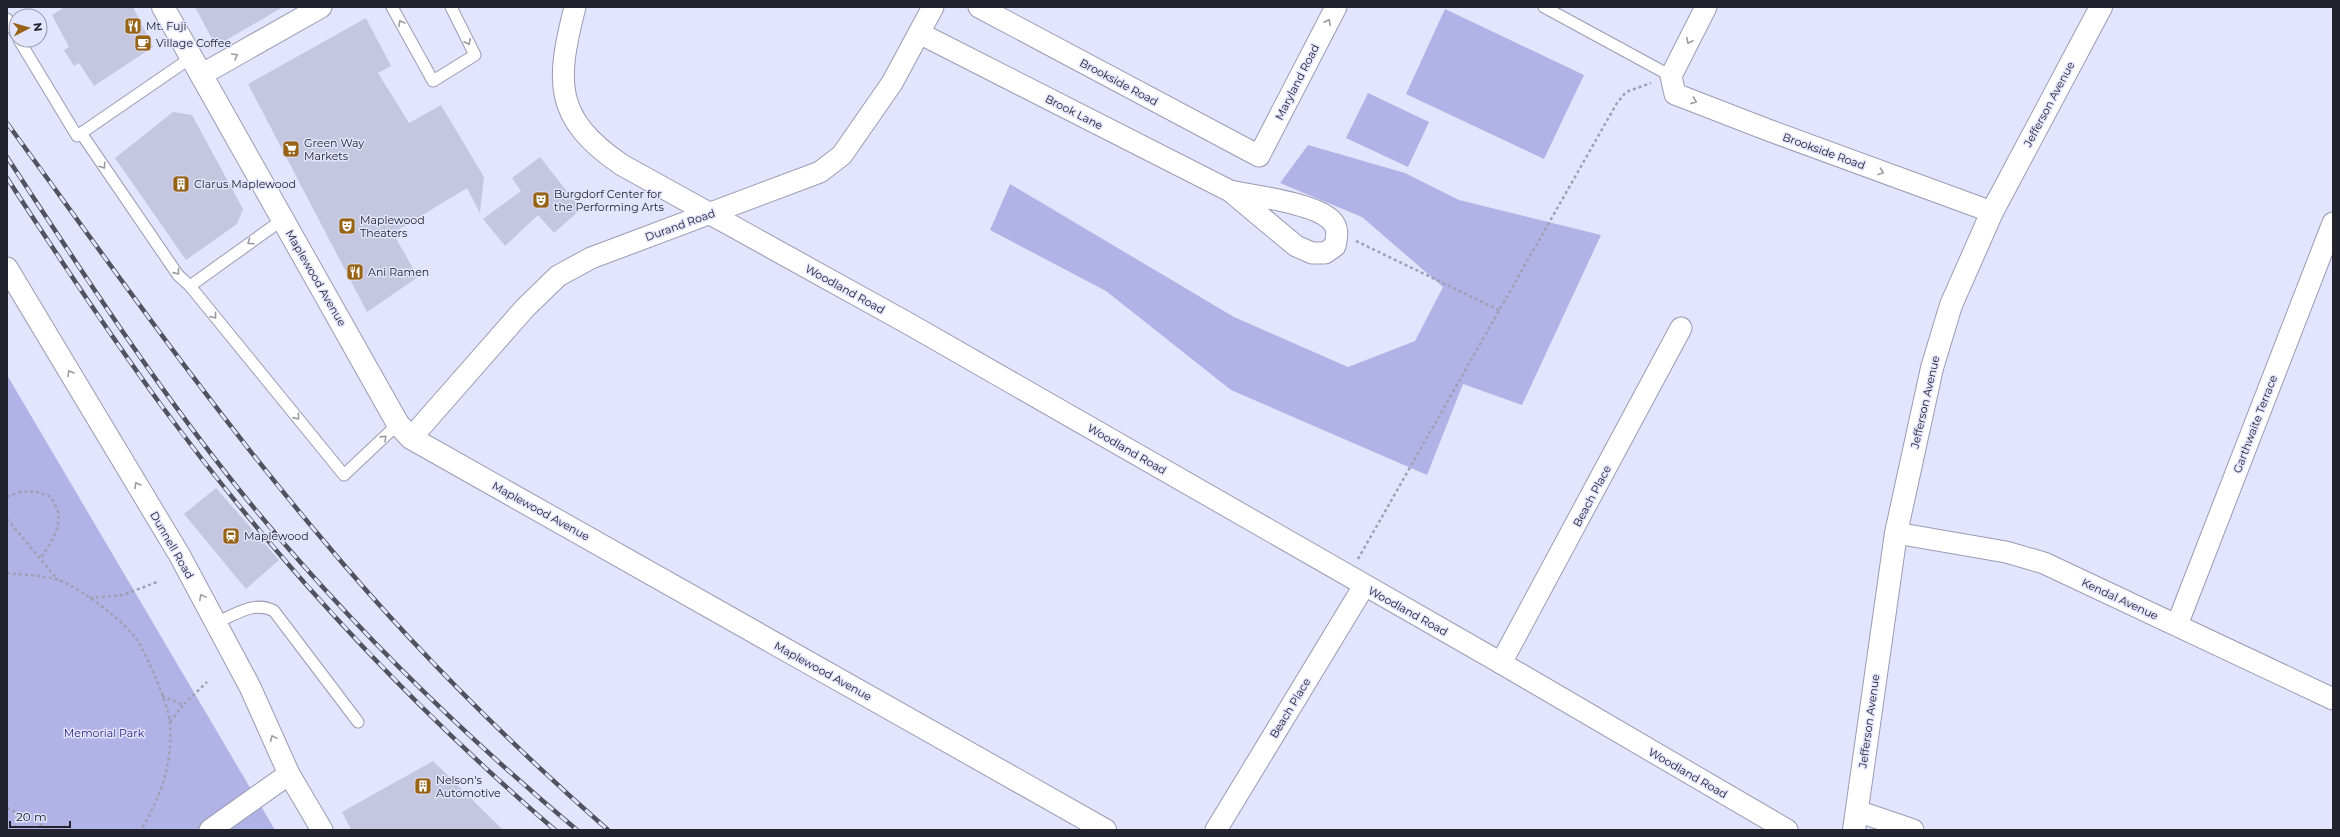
<svg xmlns="http://www.w3.org/2000/svg" width="2340" height="837" font-family="Montserrat,sans-serif">
	<style>
		.green { fill: #b1b3e7 }
		.building { fill: #c5c6df }
		.lines { fill: none; stroke-linecap: round; stroke-linejoin: round }
		.lane-casing { stroke: #9a9bb3; stroke-width: 13 }
		.street-casing { stroke: #9a9bb3; stroke-width: 23 }
		.secondary-casing { stroke: #9a9bb3; stroke-width: 24 }
		.path { stroke: #9ea0b3; stroke-width: 2.5; stroke-dasharray: 3 3; stroke-linecap: butt }
		.lane { stroke: #fff; stroke-width: 11 }
		.street { stroke: #fff; stroke-width: 21 }
		.secondary { stroke: #fff; stroke-width: 22 }
		.rail-casing { stroke: #51525f; stroke-width: 4.5 }
		.rail { stroke: #e3e5fe; stroke-width: 3; stroke-dasharray: 9; stroke-linecap: butt }
		.oneway { stroke: #9c9ca0 }
		.labels { text-anchor: middle; dominant-baseline: central; stroke-width: 3; stroke-linejoin: round; paint-order: stroke }
		.poi-label { font-size: 11px; fill: #22232c; stroke: #e3e5fe; text-anchor: start }
		.street-label { font-size: 11px; fill: #22232c; stroke: #e3e5fe }
		.park-label { font-size: 11px; fill: #2e1d78; stroke: #e3e5fe }
	</style>
	<rect width="100%" height="100%" fill="#e3e5fe"/>
	<g class="green">
		<path d="M1445,9L1584,75L1544,159L1406,94Z"/>
		<path d="M1368,93L1429,122L1408,167L1346,138Z"/>
		<path d="M1308,145L1405,173L1459,200L1601,235L1522,405L1463,384L1427,475L1231,390L1106,291L990,230L1010,184L1234,317L1348,367L1415,341L1443,287L1362,217L1280,183Z"/>
		<path d="M7,375L275,830H7Z"/>
	</g>
	<g class="building">
		<path d="M65,7H133L153,47L94,86L79,63L74,66L64,50L69,47L52,15Z"/>
		<path d="M195,7H283L216,46Z"/>
		<path d="M366,18L391,66L378,73L409,123L441,105L484,177L480,213L467,188L393,233L418,277L367,312L248,84Z"/>
		<path d="M173,112L192,115L243,209L237,224L186,260L115,158Z"/>
		<path d="M540,157L581,209L554,233L538,215L505,246L483,219L521,191L512,178Z"/>
		<path d="M216,488L279,560L246,589L184,514Z"/>
		<path d="M433,761L503,830H351L342,812Z"/>
	</g>
	<g class="lines">
		<g class="lane-casing">
			<g id="lane">
				<path d="M392,7L433,81L475,55L451,7"/>
				<path d="M1544,7L1671,76"/>
				<path d="M7,19L16,34"/>
				<path d="M19,40L77,136L192,57"/>
				<path d="M81,133L178,275L190,286L344,475L398,424"/>
				<path d="M190,286L282,220"/>
				<path d="M216,623C234,615 255,600 274,611L358,722"/>
			</g>
		</g>
		<g class="street-casing">
			<g id="street">
				<path d="M575,7C556,82 553,118 622,165L911,325L1501,663L1787,830"/>
				<path d="M979,7L1259,156L1336,7"/>
				<path d="M1706,7L1671,76L1675,94L1768,130L1992,212"/>
				<path d="M919,33L1230,191L1296,246L1312,253H1325L1335,246C1337,236 1339,228 1331,220C1314,203 1254,196 1230,191"/>
				<path d="M201,75L321,7"/>
				<path d="M7,268L180,556L250,687L289,774L322,830"/>
				<path d="M411,438L525,308L558,276L591,258L820,172L842,155L892,83L933,7"/>
				<path d="M1896,533L2006,552L2044,563L2333,699"/>
				<path d="M2177,625L2333,223"/>
				<path d="M1501,663L1681,328"/>
				<path d="M1857,811L1913,830"/>
				<path d="M210,830L289,774"/>
				<path d="M1216,830L1364,586"/>
			</g>
		</g>
		<g class="secondary-casing">
			<g id="secondary">
				<path d="M163,7L398,424L411,438L1105,830"/>
				<path d="M1854,830L1896,533L1932,368L1951,305L1992,212L2101,7"/>
			</g>
		</g>
		<g class="path">
			<path d="M1356,241L1499,310"/>
			<path d="M7,497C24,489 34,490 51,497C53,502 57,507 58,512C61,528 50,546 40,558"/>
			<path d="M7,519L58,580"/>
			<path d="M1358,559L1617,103L1626,92L1651,83"/>
			<path d="M7,573C23,575 43,575 58,580C80,587 125,622 138,641C147,656 169,706 170,723C173,762 161,797 141,830"/>
			<path d="M90,598L123,595L157,582"/>
			<path d="M162,696L183,705L207,682"/>
			<path d="M170,722L183,705"/>
			<path d="M7,808L51,830"/>
		</g>
		<use href="#lane" class="lane"/>
		<use href="#street" class="street"/>
		<use href="#secondary" class="secondary"/>
		<g class="rail-casing">
			<g id="rail">
				<path d="M7,123C110,264 210,407 323,540C408,642 508,742 608,830"/>
				<path d="M7,157C98,297 190,439 302,564C387,660 479,748 577,830"/>
				<path d="M7,178C57,255 107,331 161,405C275,560 410,705 555,830"/>
			</g>
		</g>
		<use href="#rail" class="rail"/>
	</g>
	<defs><path id="oneway-chevron" d="M-2-3.5L2.5 0L-2 3.5" fill="none" stroke-width="1.6" stroke-linecap="round" stroke-linejoin="round"/></defs>
	<g class="oneway">
		<use href="#oneway-chevron" transform="translate(1328 22) rotate(-63)"/>
		<use href="#oneway-chevron" transform="translate(401 23) rotate(-119)"/>
		<use href="#oneway-chevron" transform="translate(1689 41) rotate(117)"/>
		<use href="#oneway-chevron" transform="translate(468 42) rotate(63)"/>
		<use href="#oneway-chevron" transform="translate(235 56) rotate(-30)"/>
		<use href="#oneway-chevron" transform="translate(1694 101) rotate(21)"/>
		<use href="#oneway-chevron" transform="translate(103 166) rotate(56)"/>
		<use href="#oneway-chevron" transform="translate(1881 172) rotate(20)"/>
		<use href="#oneway-chevron" transform="translate(250 242) rotate(144)"/>
		<use href="#oneway-chevron" transform="translate(177 272) rotate(51)"/>
		<use href="#oneway-chevron" transform="translate(214 316) rotate(51)"/>
		<use href="#oneway-chevron" transform="translate(70 373) rotate(-121)"/>
		<use href="#oneway-chevron" transform="translate(297 417) rotate(51)"/>
		<use href="#oneway-chevron" transform="translate(384 438) rotate(-44)"/>
		<use href="#oneway-chevron" transform="translate(137 485) rotate(-121)"/>
		<use href="#oneway-chevron" transform="translate(202 597) rotate(-118)"/>
		<use href="#oneway-chevron" transform="translate(273 738) rotate(-114)"/>
	</g>
	<defs>
		<g id="restaurant-square" transform="scale(0.9)"><rect x="-9" y="-9" width="18" height="18" rx="4" fill="#966317" stroke="#e3e5fe"/><path d="M-5-6h1v4h1v-4h1v4h1v-4h1v5L-1.5 .5V6h-2V.5L-5-1ZM5-6V6H3V1.5H1.5Q1.5-4 5-6Z" fill="#fff"/></g>
		<g id="cafe-square" transform="scale(0.9)"><rect x="-9" y="-9" width="18" height="18" rx="4" fill="#966317" stroke="#e3e5fe"/><path d="M-5.5-4.5H6V0H3Q3 3.5 0 3.5H-2.5Q-5.5 3.5-5.5 0ZM3-3.2v2h1.7v-2ZM-6 4.5H4V6H-6Z" fill="#fff"/></g>
		<g id="supermarket-square" transform="scale(0.9)"><rect x="-9" y="-9" width="18" height="18" rx="4" fill="#966317" stroke="#e3e5fe"/><path d="M-6-5.5h2.5l.6 2H6L4.5 2H-2.5L-4.4-4H-6ZM-1.5 3.2a1.3 1.3 0 1 0 .1 0ZM3 3.2a1.3 1.3 0 1 0 .1 0Z" fill="#fff"/></g>
		<g id="building-square" transform="scale(0.9)"><rect x="-9" y="-9" width="18" height="18" rx="4" fill="#966317" stroke="#e3e5fe"/><path d="M-4-6H4V6H1V3H-1V6H-4ZM-2.5-4.3h1.7v1.8h-1.7ZM.8-4.3h1.7v1.8H.8ZM-2.5-1h1.7V.8h-1.7ZM.8-1h1.7V.8H.8Z" fill="#fff"/></g>
		<g id="theatre-square" transform="scale(0.9)"><rect x="-9" y="-9" width="18" height="18" rx="4" fill="#966317" stroke="#e3e5fe"/><path d="M-5-5.5Q0-4 5-5.5V0Q5 5 0 6Q-5 5-5 0ZM-3.3-2.5H-1v1.5H-3.3ZM1-2.5H3.3v1.5H1ZM-2.8 1Q0 5.5 2.8 1Z" fill="#fff"/></g>
		<g id="station-square" transform="scale(0.9)"><rect x="-9" y="-9" width="18" height="18" rx="4" fill="#966317" stroke="#e3e5fe"/><path d="M-3-6H3Q5-6 5-4V2Q5 4 3 4L4.5 6H3L1.5 4h-3L-3 6H-4.5L-3 4Q-5 4-5 2V-4Q-5-6-3-6ZM-3.5-4v3h7v-3ZM-3.5 1v1.5H-2V1ZM2 1v1.5H3.5V1Z" fill="#fff"/></g>
	</defs>
	<g fill-rule="evenodd">
		<use href="#restaurant-square" x="133" y="26"/>
		<use href="#cafe-square" x="143" y="43"/>
		<use href="#supermarket-square" x="291" y="149"/>
		<use href="#building-square" x="181" y="184"/>
		<use href="#theatre-square" x="541" y="200"/>
		<use href="#theatre-square" x="347" y="226"/>
		<use href="#restaurant-square" x="355" y="272"/>
		<use href="#station-square" x="231" y="536"/>
		<use href="#building-square" x="423" y="786"/>
	</g>
	<g class="labels">
		<g class="poi-label">
			<text x="146" y="26">Mt. Fuji</text>
			<text x="156" y="43">Village Coffee</text>
			<text x="304" y="143">Green Way<tspan x="304" dy="13">Markets</tspan></text>
			<text x="194" y="184">Clarus Maplewood</text>
			<text x="554" y="194">Burgdorf Center for<tspan x="554" dy="13">the Performing Arts</tspan></text>
			<text x="360" y="220">Maplewood<tspan x="360" dy="13">Theaters</tspan></text>
			<text x="368" y="272">Ani Ramen</text>
			<text x="244" y="536">Maplewood</text>
			<text x="436" y="780">Nelson's<tspan x="436" dy="13">Automotive</tspan></text>
		</g>
		<g class="street-label">
			<text transform="translate(1119 82) rotate(28)">Brookside Road</text>
			<text transform="translate(1297 82) rotate(-63)">Maryland Road</text>
			<text transform="translate(2049 104) rotate(-62)">Jefferson Avenue</text>
			<text transform="translate(1074 112) rotate(27)">Brook Lane</text>
			<text transform="translate(1824 151) rotate(20)">Brookside Road</text>
			<text transform="translate(680 225) rotate(-20)">Durand Road</text>
			<text transform="translate(316 278) rotate(60)">Maplewood Avenue</text>
			<text transform="translate(845 289) rotate(29)">Woodland Road</text>
			<text transform="translate(1925 402) rotate(-77)">Jefferson Avenue</text>
			<text transform="translate(2255 424) rotate(-69)">Garthwaite Terrace</text>
			<text transform="translate(1127 449) rotate(30)">Woodland Road</text>
			<text transform="translate(1592 496) rotate(-62)">Beach Place</text>
			<text transform="translate(541 511) rotate(29)">Maplewood Avenue</text>
			<text transform="translate(172 545) rotate(60)">Dunnell Road</text>
			<text transform="translate(2120 599) rotate(25)">Kendal Avenue</text>
			<text transform="translate(1408 611) rotate(29)">Woodland Road</text>
			<text transform="translate(823 671) rotate(29)">Maplewood Avenue</text>
			<text transform="translate(1290 708) rotate(-59)">Beach Place</text>
			<text transform="translate(1869 721) rotate(-82)">Jefferson Avenue</text>
			<text transform="translate(1688 773) rotate(30)">Woodland Road</text>
		</g>
		<g class="park-label">
			<text x="104" y="733">Memorial Park</text>
		</g>
	</g>
	<rect width="2340" height="837" fill="none" stroke="#22232c" stroke-width="16"/>
	<g transform="translate(28 28) rotate(84)"><circle r="19" fill="#e3e5fe" stroke="#9697aa"/>
	<path d="M0-3L7 15L0 10L-7 15Z" fill="#966317"/>
	<text y="-6" font-size="11" font-weight="bold" text-anchor="middle" fill="#22232c">N</text>
	</g>
	<path d="M10 821v6h60v-6" fill="none" stroke="#22232c" stroke-width="2"/>
	<text x="16" y="821" font-size="12" fill="#22232c" stroke="#e3e5fe" stroke-width="3" paint-order="stroke">20 m</text>
</svg>
